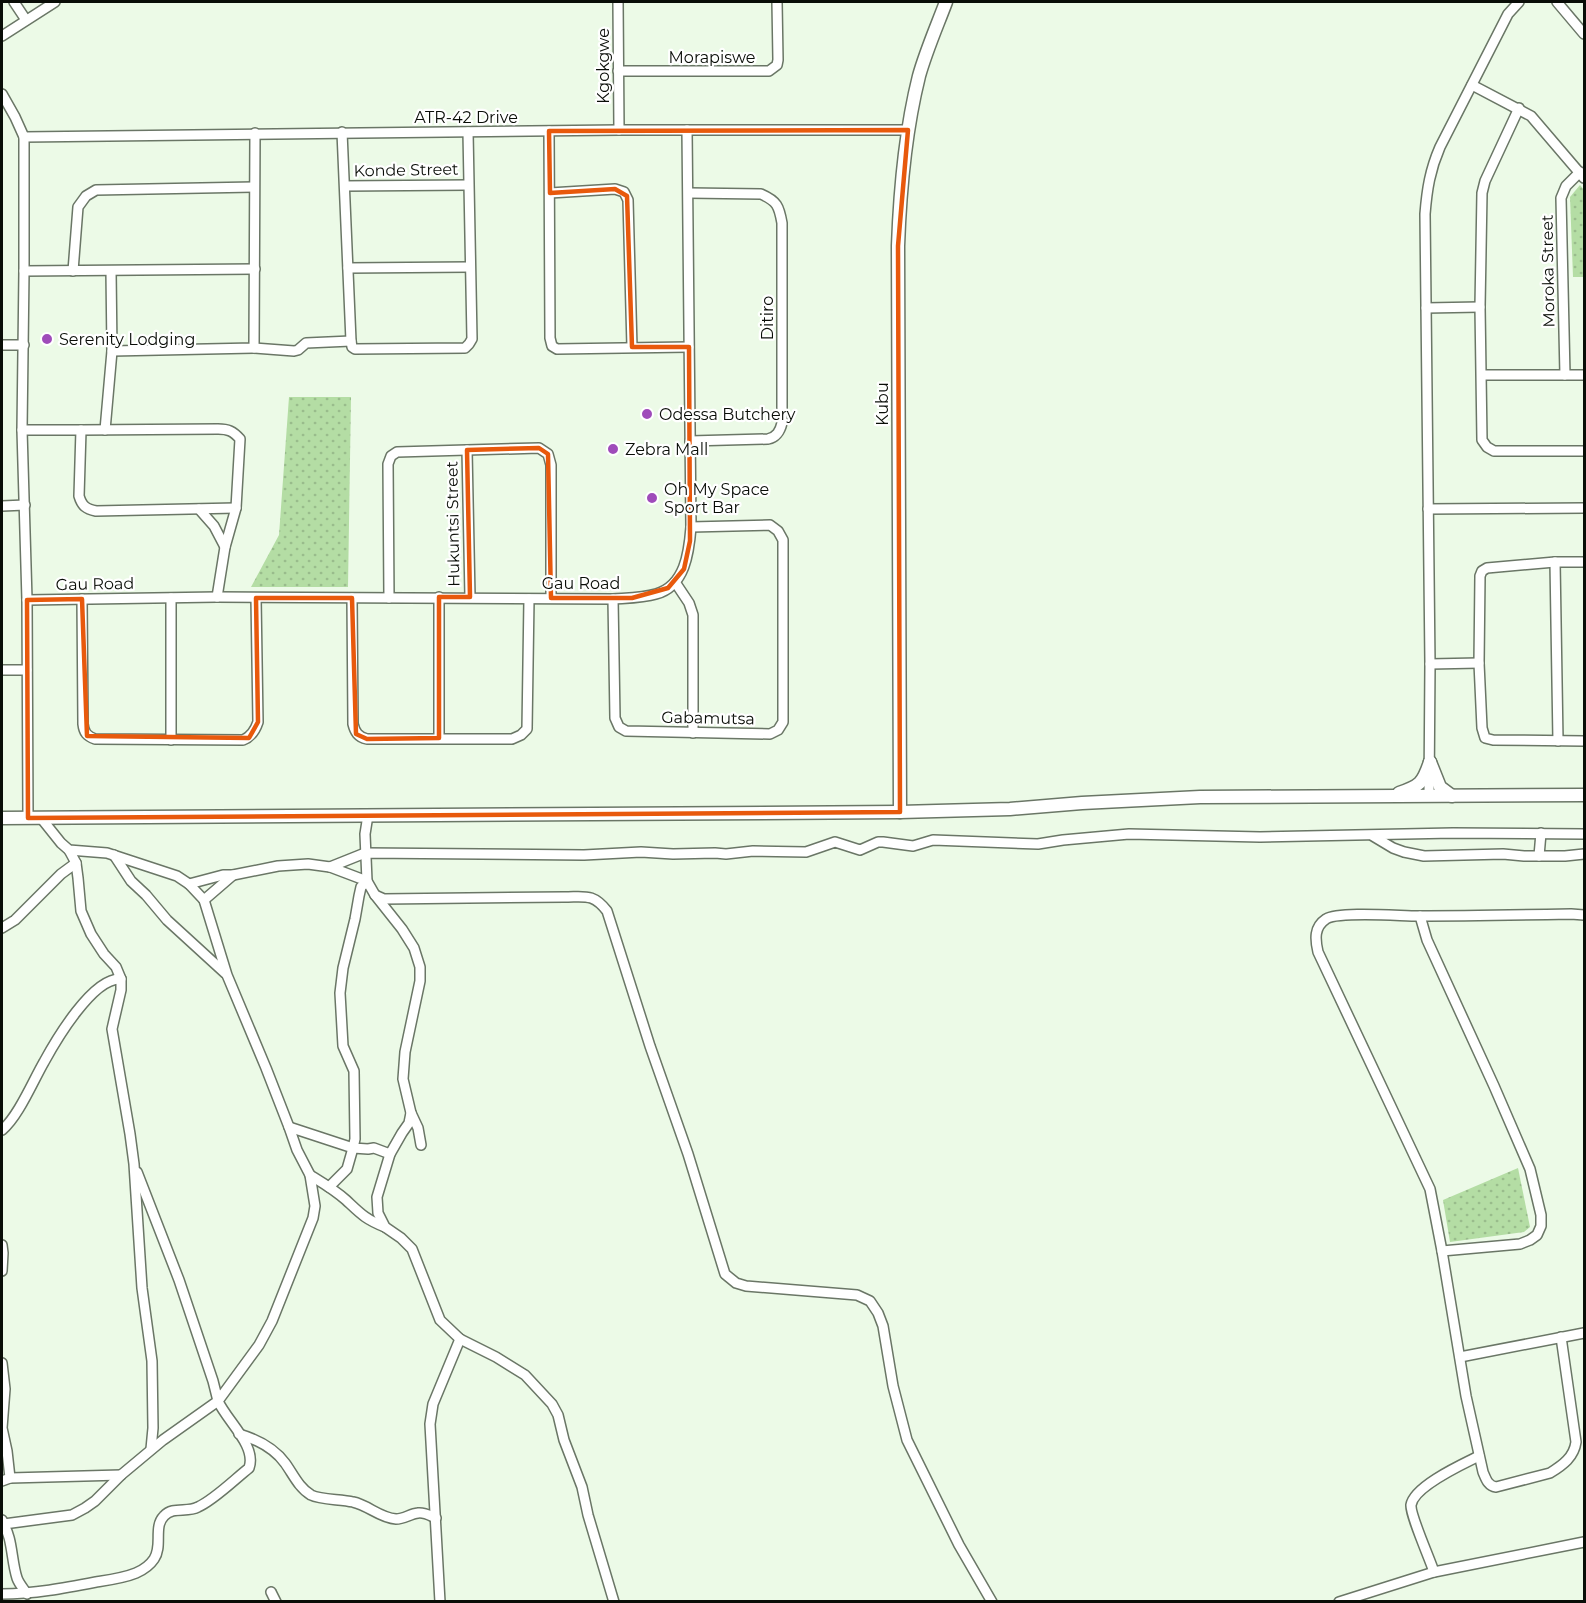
<svg xmlns="http://www.w3.org/2000/svg" width="1586" height="1603" font-family="Montserrat,sans-serif">
	<style>
		.grass { fill: url(#grass-dots) }
		.lines { fill: none; stroke-linecap: round; stroke-linejoin: round }
		.minor-casing { stroke: #6a7666; stroke-width: 12 }
		.major-casing { stroke: #6a7666; stroke-width: 15 }
		.minor { stroke: #fff; stroke-width: 9 }
		.major { stroke: #fff; stroke-width: 12 }
		.marked { fill: none; stroke: #e8590c; stroke-width: 4.5; stroke-linejoin: round }
		.poi-dot { fill: #9f4bba; stroke: #fff; stroke-width: 2 }
		.labels { text-anchor: middle; dominant-baseline: central; stroke-width: 4.5; stroke-linejoin: round; paint-order: stroke }
		.street-label { font-size: 16px; fill: #090d07; stroke: #fff }
		.poi-label { font-size: 16px; fill: #090d07; stroke: #fff; text-anchor: start }
	</style>
	<defs>
		<pattern id="grass-dots" width="8" height="8" patternUnits="userSpaceOnUse" patternTransform="scale(1.5)"><rect width="8" height="8" fill="#b4dda4"/><path d="M2 2h.1M6 6h.1" fill="none" stroke="#99bc8c" stroke-width="1.8" stroke-linecap="round"/></pattern>
	</defs>
	<rect width="100%" height="100%" fill="#ecfae7"/>
	<g class="grass">
		<path d="M1580,185L1584,190V277H1573L1570,197Z"/>
		<path d="M289,397H351L348,587H251L279,535Z"/>
		<path d="M1518,1168L1530,1227L1524,1232L1450,1242L1443,1200Z"/>
	</g>
	<g class="lines">
		<g class="minor-casing">
			<g id="minor">
				<path d="M14,2L26,20"/>
				<path d="M618,2L619,130"/>
				<path d="M1557,2L1584,34"/>
				<path d="M2,36L55,2"/>
				<path d="M618,71H769L777,65L778,60L777,2"/>
				<path d="M1472,85L1531,116L1584,178"/>
				<path d="M2,94L15,117L24,137V271L22,430L27,600L28,818"/>
				<path d="M1519,108L1485,181L1482,193L1480,307L1482,440L1487,447L1494,451H1584"/>
				<path d="M549,131L550,338L552,346L557,349L689,347"/>
				<path d="M342,132L351,341L352,347L355,349L465,348L469,344L472,339L468,132"/>
				<path d="M24,137L619,130H908"/>
				<path d="M345,186L468,185"/>
				<path d="M550,193L615,189L624,192L628,200L632,347"/>
				<path d="M689,193L761,194C777,201 779,206 782,223V423C780,431 777,437 768,439L690,441"/>
				<path d="M348,268L470,267"/>
				<path d="M24,271L255,269"/>
				<path d="M73,271L78,207L86,196L96,190L254,187"/>
				<path d="M1426,308L1480,307"/>
				<path d="M2,345H24"/>
				<path d="M254,348L294,351L298,350L306,343L351,341"/>
				<path d="M112,351L254,348L255,133"/>
				<path d="M1482,375H1584"/>
				<path d="M1565,375L1561,198L1566,186L1580,172"/>
				<path d="M22,430H81L79,496C82,506 86,509 96,511L236,508"/>
				<path d="M81,430L218,429C228,429 233,431 240,439L236,508L225,547L217,597"/>
				<path d="M105,430L112,351L111,271"/>
				<path d="M467,450L470,597"/>
				<path d="M2,506L25,505"/>
				<path d="M199,509L214,526L225,547"/>
				<path d="M1428,509L1584,508"/>
				<path d="M1555,562L1558,741"/>
				<path d="M1584,562H1555L1487,568L1482,571L1480,576L1479,663L1482,728L1485,738L1493,740L1584,741"/>
				<path d="M675,582L689,603L693,615V733"/>
				<path d="M171,598V740"/>
				<path d="M352,598L353,724C355,732 358,737 367,739H512L521,735L527,729L529,599"/>
				<path d="M389,598L388,464L391,456L397,452L539,448L548,454L551,465V598"/>
				<path d="M82,599L83,724C84,733 87,736 95,739L243,740C251,737 255,731 258,722L256,598"/>
				<path d="M613,599L615,718L619,727L626,731L770,734L778,730L783,722V540L778,531L770,525L691,527"/>
				<path d="M27,600L217,597L613,599C627,598 643,598 656,594C685,586 689,553 691,527L687,130"/>
				<path d="M1430,664L1479,663"/>
				<path d="M2,670H27"/>
				<path d="M439,738V597"/>
				<path d="M1429,796L1430,664L1425,214C1427,189 1430,170 1440,147L1508,14L1519,2"/>
				<path d="M368,815L365,834L367,881L375,895L402,929L414,948L420,967V981L405,1052L403,1079L411,1113L409,1123L402,1133L390,1154L377,1197L378,1213L385,1227L401,1238L412,1249L440,1320L460,1339L496,1357L525,1375L552,1404L558,1415L564,1440L582,1487L588,1515L614,1602"/>
				<path d="M1373,836L1393,848L1404,852L1424,856L1503,854L1524,856H1565L1584,854"/>
				<path d="M69,850L76,863L78,878L81,911L91,934L104,954L116,967L121,979V990L112,1029L130,1134L134,1164L142,1288L152,1361L153,1428L151,1449"/>
				<path d="M114,855L131,881L146,895L167,920L225,973"/>
				<path d="M1539,856L1541,833"/>
				<path d="M330,867L365,853L584,855L641,852L673,854L715,853L726,854L753,851L806,852L835,842L860,850L878,842H883L913,846L933,840L1038,844L1063,840L1129,834L1260,837L1453,833L1584,834"/>
				<path d="M189,884L223,875H233L278,866L308,864L330,867L367,881L361,887L359,896L355,919L343,968L340,993L343,1046L354,1071L355,1139L353,1148L368,1149L374,1148L390,1154"/>
				<path d="M375,895L384,899L564,897C585,897 593,893 607,911L650,1046L688,1154L725,1274L736,1283L746,1286L857,1295L870,1301L878,1313L883,1326L893,1386L907,1440L959,1545L992,1602"/>
				<path d="M204,900L233,875"/>
				<path d="M1420,916L1427,940L1494,1086L1530,1169L1541,1215V1226L1537,1235L1530,1240L1520,1244L1442,1251"/>
				<path d="M2,928L15,920L61,874L76,863"/>
				<path d="M411,1113L418,1128L421,1145"/>
				<path d="M289,1127L353,1148L347,1169L329,1187"/>
				<path d="M2,1130C18,1117 33,1081 44,1062C56,1040 93,977 121,979"/>
				<path d="M310,1175C323,1183 335,1190 346,1200C361,1214 365,1219 385,1227"/>
				<path d="M2,1245L3,1253L2,1271"/>
				<path d="M1561,1337L1576,1442C1574,1457 1563,1465 1550,1473L1496,1487C1488,1486 1486,1479 1483,1472L1466,1396L1442,1251L1430,1189L1318,952C1315,939 1314,927 1326,919C1339,911 1400,916 1418,916C1469,916 1520,915 1571,914L1584,915"/>
				<path d="M1460,1357L1584,1333"/>
				<path d="M2,1363L5,1389L2,1428L7,1451L10,1478L2,1481"/>
				<path d="M239,1434C256,1439 274,1448 285,1463C293,1474 299,1488 311,1495C321,1500 341,1499 353,1502C368,1505 380,1518 396,1519C404,1519 410,1514 418,1513C424,1512 431,1516 436,1518"/>
				<path d="M10,1478L121,1475"/>
				<path d="M2,1520L4,1524L72,1515L85,1508L95,1501L121,1475L163,1440L218,1401L213,1381L179,1280L137,1172"/>
				<path d="M2,1522C13,1537 11,1560 17,1578C19,1584 24,1589 27,1594"/>
				<path d="M1434,1572C1430,1559 1410,1515 1411,1505C1414,1486 1463,1464 1479,1456"/>
				<path d="M271,1592L276,1602"/>
				<path d="M2,1594C34,1594 65,1588 96,1582C109,1580 124,1578 136,1573C143,1570 150,1565 154,1559C163,1546 153,1527 164,1516C173,1506 187,1513 198,1507C214,1500 235,1479 249,1468C257,1446 227,1421 218,1401L259,1345L272,1321L313,1218L315,1206L310,1175L297,1150L289,1127L266,1068L227,975L204,900L189,884L177,876L107,853L69,850L61,843L41,818"/>
				<path d="M440,1602L430,1424L433,1404L460,1339"/>
				<path d="M1339,1602L1434,1572L1584,1542"/>
			</g>
		</g>
		<g class="major-casing">
			<g id="major">
				<path d="M1430,762L1440,787L1452,796"/>
				<path d="M1399,793C1420,786 1423,783 1430,762"/>
				<path d="M900,812L898,246C900,189 905,132 919,76C926,51 937,26 946,2"/>
				<path d="M2,818L900,812L1010,809L1082,803L1200,797L1584,795"/>
			</g>
		</g>
		<use href="#minor" class="minor"/>
		<use href="#major" class="major"/>
	</g>
	<path class="marked" d="M908,130L898,246L900,812L28,818L27,600L82,599L87,736L249,738L258,722L256,598H352L356,734L367,739L439,738V597H470L467,450L539,448L548,454L551,598H632L668,588L684,569L690,541L689,347H632L627,196L615,189L550,193L549,131Z"/>
	<g class="poi-dot">
		<circle cx="47" cy="339" r="6"/>
		<circle cx="647" cy="414" r="6"/>
		<circle cx="613" cy="449" r="6"/>
		<circle cx="652" cy="498" r="6"/>
	</g>
	<g class="labels">
		<g class="street-label">
			<text x="712" y="57">Morapiswe</text>
			<text transform="translate(603 66) rotate(-90)">Kgokgwe</text>
			<text x="466" y="117">ATR-42 Drive</text>
			<text transform="translate(406 170) rotate(-1)">Konde Street</text>
			<text transform="translate(1548 271) rotate(-91)">Moroka Street</text>
			<text transform="translate(767 318) rotate(-90)">Ditiro</text>
			<text transform="translate(882 404) rotate(-90)">Kubu</text>
			<text transform="translate(453 524) rotate(-91)">Hukuntsi Street</text>
			<text x="581" y="583">Gau Road</text>
			<text transform="translate(95 584) rotate(-1)">Gau Road</text>
			<text transform="translate(708 718) rotate(1)">Gabamutsa</text>
		</g>
		<g class="poi-label">
			<text x="59" y="339">Serenity Lodging</text>
			<text x="659" y="414">Odessa Butchery</text>
			<text x="625" y="449">Zebra Mall</text>
			<text x="664" y="489">Oh My Space<tspan x="664" dy="18">Sport Bar</tspan></text>
		</g>
	</g>
	<rect width="1586" height="1603" fill="none" stroke="#090d07" stroke-width="6"/>
</svg>
